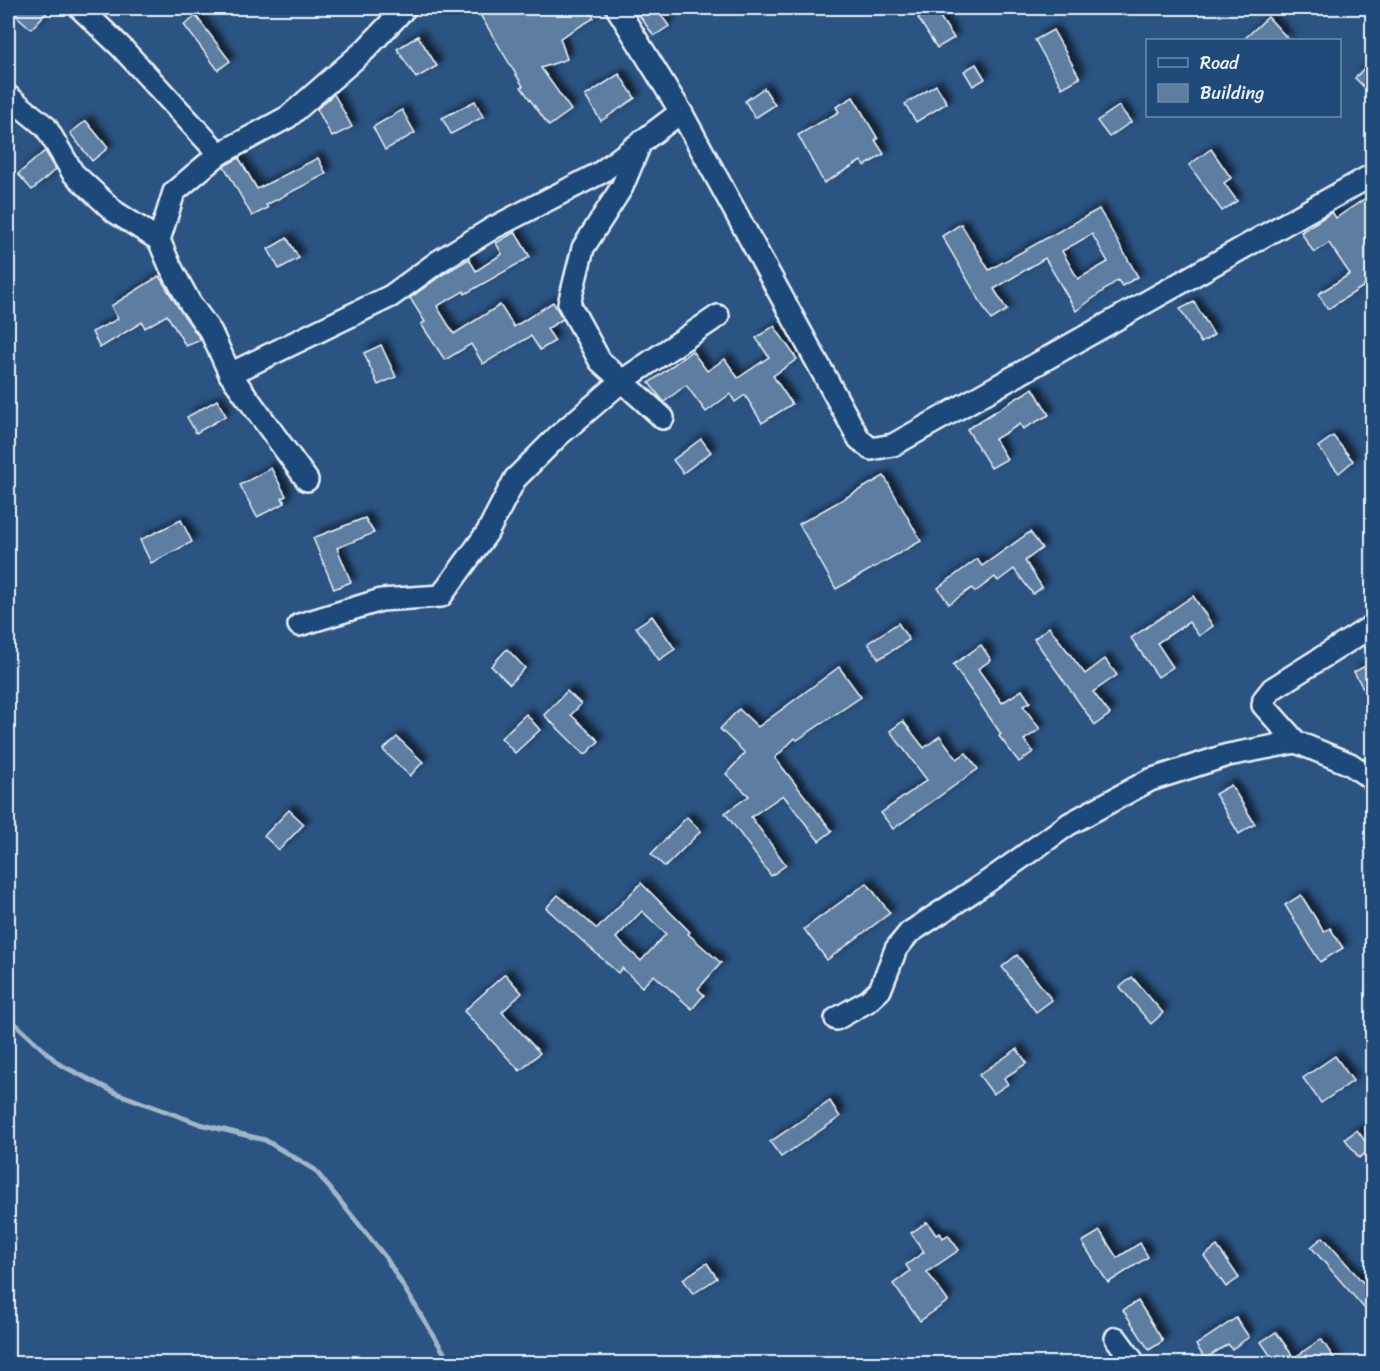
<svg xmlns="http://www.w3.org/2000/svg" width="1380" height="1371" font-family="Sriracha,sans-serif">
	<style>
		.lines { fill: none; stroke-linecap: round; stroke-linejoin: round }
		.stream { stroke: #a0b6cb; stroke-width: 5 }
		.building { fill: #5d7da1; stroke: #e8f1f8; stroke-width: 1.5; fill-rule: evenodd; filter: url(#shadow) }
		.minor-casing { stroke: #e8f1f8; stroke-width: 26 }
		.minor { stroke: #1f4a7a; stroke-width: 21 }
	</style>
	<defs>
		<filter id="shadow"><feDropShadow dx="5.5" dy="-5.5" stdDeviation="3" flood-color="#0009"/></filter>
	</defs>
	<rect width="100%" height="100%" fill="#2b5482"/>
	<filter id="ink" filterUnits="userSpaceOnUse"><feTurbulence type="fractalNoise" baseFrequency=".0167" numOctaves="2"/><feDisplacementMap in="SourceGraphic" scale="12" xChannelSelector="R" yChannelSelector="G"/><feConvolveMatrix kernelMatrix="1 2 1 2 8 2 1 2 1" color-interpolation-filters="sRGB"/></filter>
	<g filter="url(#ink)">
		<g class="lines">
			<path class="stream" d="M8,1017L59,1064L116,1093L200,1124L265,1140L315,1170L386,1258L451,1364"/>
		</g>
		<g class="building">
			<path d="M8,8H51L31,29Z"/>
			<path d="M476,8H588L594,18L560,38L567,59L541,68L571,110L549,126L521,87L523,86Z"/>
			<path d="M634,8H656L669,26L654,36Z"/>
			<path d="M934,8L954,38L937,48L918,18Z"/>
			<path d="M196,16L230,61L218,70L184,25Z"/>
			<path d="M1268,17L1289,40H1243Z"/>
			<path d="M1053,30L1080,78L1062,88L1035,40Z"/>
			<path d="M418,36L437,66L416,78L397,49Z"/>
			<path d="M1372,60V95L1355,78Z"/>
			<path d="M976,64L985,79L973,86L964,71Z"/>
			<path d="M619,74L635,98L601,121L585,96Z"/>
			<path d="M936,85L947,103L916,122L905,104Z"/>
			<path d="M764,88L775,105L755,118L745,101Z"/>
			<path d="M334,94L352,127L332,137L317,109Z"/>
			<path d="M853,97L878,139L875,140L884,154L865,166L861,161L824,183L798,135L839,112L836,107Z"/>
			<path d="M475,101L483,117L451,134L442,118Z"/>
			<path d="M1119,106L1131,122L1109,137L1097,121Z"/>
			<path d="M402,110L415,133L385,150L373,127Z"/>
			<path d="M86,121L108,148L92,161L70,133Z"/>
			<path d="M1211,149L1231,178L1224,183L1237,201L1222,211L1189,165Z"/>
			<path d="M45,151L56,169L32,190L18,174Z"/>
			<path d="M239,158L257,189L318,158L326,174L266,205L268,208L252,216L224,166Z"/>
			<path d="M1372,194V281L1328,309L1318,294L1350,274L1329,243L1314,253L1301,232L1332,212L1336,218Z"/>
			<path d="M1099,209L1138,277L1122,286L1118,280L1076,311L1045,258L994,289L1007,310L991,320L942,236L961,224L989,270ZM1092,234L1108,262L1078,279L1062,251Z"/>
			<path d="M515,232L530,257L465,294L464,291L437,306L439,310L454,334L500,305L514,327L553,302L563,319L547,329L555,341L540,350L531,336L483,364L471,344L445,360L421,324L425,322L410,298L442,275L469,259L476,271L502,254L496,243Z"/>
			<path d="M287,238L299,258L279,269L268,249Z"/>
			<path d="M159,276L180,310L201,340L186,346L167,315L145,328L142,322L100,348L92,332L118,319L111,306Z"/>
			<path d="M1194,302L1214,335L1201,343L1180,309Z"/>
			<path d="M774,326L797,359L773,376L792,404L762,423L745,395L735,402L730,394L706,412L686,385L664,402L649,383L692,351L707,371L725,359L738,378L769,357L756,338Z"/>
			<path d="M381,345L396,377L378,385L364,353Z"/>
			<path d="M1033,388L1049,415L1023,429L1020,424L995,439L1007,459L991,468L967,429Z"/>
			<path d="M217,400L226,416L196,433L187,417Z"/>
			<path d="M1333,436L1353,461L1339,473L1318,447Z"/>
			<path d="M701,439L711,452L683,473L673,460Z"/>
			<path d="M271,468L286,496L282,498L285,503L257,517L240,485Z"/>
			<path d="M884,476L921,541L836,589L799,524Z"/>
			<path d="M365,518L374,533L337,548L351,582L334,589L313,538Z"/>
			<path d="M181,520L192,542L151,563L140,540Z"/>
			<path d="M1030,532L1042,548L1025,561L1042,587L1033,594L1014,569L998,581L995,577L975,592L972,588L949,604L938,588L977,559L982,566Z"/>
			<path d="M1193,596L1213,626L1199,636L1189,622L1157,643L1173,667L1158,677L1131,638Z"/>
			<path d="M652,616L675,649L659,660L636,627Z"/>
			<path d="M898,623L909,640L879,659L868,643Z"/>
			<path d="M1049,627L1085,674L1105,659L1117,675L1093,692L1110,714L1095,725L1034,639Z"/>
			<path d="M981,645L991,660L978,669L1002,703L1022,690L1030,702L1023,706L1040,729L1024,740L1033,752L1019,762L999,736L1001,734L953,665Z"/>
			<path d="M507,649L525,668L510,684L491,666Z"/>
			<path d="M1367,665L1372,675V704L1354,672Z"/>
			<path d="M839,667L861,697L797,740L795,738L775,758L832,831L819,841L783,795L751,817L786,865L771,876L725,813L749,796L726,774L745,753L720,729L739,709L758,727Z"/>
			<path d="M567,691L581,704L571,715L599,741L585,755L544,715Z"/>
			<path d="M526,714L540,730L515,753L501,738Z"/>
			<path d="M903,721L924,748L940,736L957,759L966,753L978,769L893,829L881,813L927,780L890,731Z"/>
			<path d="M397,737L423,762L410,776L383,750Z"/>
			<path d="M1231,785L1255,824L1239,834L1215,794Z"/>
			<path d="M289,810L304,824L279,850L264,836Z"/>
			<path d="M687,817L701,831L665,867L651,854Z"/>
			<path d="M641,883L690,932L688,934L721,963L698,989L704,995L692,1009L654,975L642,987L622,968L618,973L546,908L558,895L597,929ZM642,911L666,934L641,961L616,938Z"/>
			<path d="M867,883L890,913L827,960L804,929Z"/>
			<path d="M1301,895L1324,932L1330,928L1343,948L1320,962L1285,905Z"/>
			<path d="M1017,955L1052,1000L1036,1012L1002,967Z"/>
			<path d="M505,974L522,993L502,1012L540,1053L520,1071L464,1011Z"/>
			<path d="M1132,977L1163,1013L1151,1024L1120,987Z"/>
			<path d="M1017,1049L1027,1063L1004,1078L1008,1084L993,1094L979,1075Z"/>
			<path d="M1335,1056L1353,1081L1321,1103L1303,1078Z"/>
			<path d="M830,1101L840,1117L781,1157L770,1142Z"/>
			<path d="M1357,1130L1371,1149L1359,1158L1345,1139Z"/>
			<path d="M927,1222L936,1235L940,1233L943,1238L948,1235L959,1250L927,1272L948,1301L920,1321L893,1284L910,1271L906,1265L924,1252L911,1233Z"/>
			<path d="M1100,1231L1117,1258L1140,1243L1148,1257L1108,1283L1082,1242Z"/>
			<path d="M1323,1237L1366,1286L1372,1280V1317L1311,1247Z"/>
			<path d="M1217,1246L1239,1278L1226,1287L1204,1256Z"/>
			<path d="M707,1263L717,1278L693,1294L683,1279Z"/>
			<path d="M1138,1301L1163,1341L1149,1350L1123,1310Z"/>
			<path d="M1236,1318L1249,1337L1232,1349L1228,1344L1205,1359L1196,1345Z"/>
			<path d="M1276,1332L1294,1358L1321,1339L1338,1364H1276L1261,1342Z"/>
		</g>
		<g class="lines">
			<g class="minor-casing">
				<g id="minor">
					<path d="M80,8L121,47L219,154"/>
					<path d="M617,8L681,112L859,439L871,449L893,445L1372,175"/>
					<path d="M8,96L46,127L73,173L115,212L159,240"/>
					<path d="M640,144L622,187L583,248L569,304L600,361L663,418"/>
					<path d="M230,374L391,296L439,261L493,228L600,173L681,112"/>
					<path d="M307,480L230,374L211,332L190,303L170,266L159,240L174,192L219,154L288,117L365,50L405,8"/>
					<path d="M299,625L381,600L441,596L487,533L515,479L558,436L622,381L718,316"/>
					<path d="M1372,626L1272,689L1264,699L1263,705L1296,742L1350,764L1372,779"/>
					<path d="M836,1019L868,1001L880,990L896,949L909,933L987,882L1069,824L1150,780L1228,755L1296,742"/>
					<path d="M1116,1338L1135,1364"/>
				</g>
			</g>
			<use href="#minor" class="minor"/>
		</g>
	</g>
	<rect width="1380" height="1371" fill="none" stroke="#1f4a7a" stroke-width="30"/>
	<rect x="15" y="15" width="1350" height="1341" fill="none" stroke="#e8f1f8" stroke-width="2" filter="url(#ink)"/>
	<rect x="1146" y="39" width="195" height="78" fill="#1f4a7a" stroke="#6f8dac" stroke-width="1.5"/>
	<rect x="1158" y="58" width="30" height="9" fill="#1f4a7a" stroke="#6f8dac" stroke-width="1.5"/>
	<text x="1200" y="69" font-size="18" fill="#e8f1f8">Road</text>
	<rect x="1158" y="84" width="30" height="18" fill="#5d7da1" stroke="#6f8dac" stroke-width="1.5"/>
	<text x="1200" y="99" font-size="18" fill="#e8f1f8">Building</text>
</svg>
